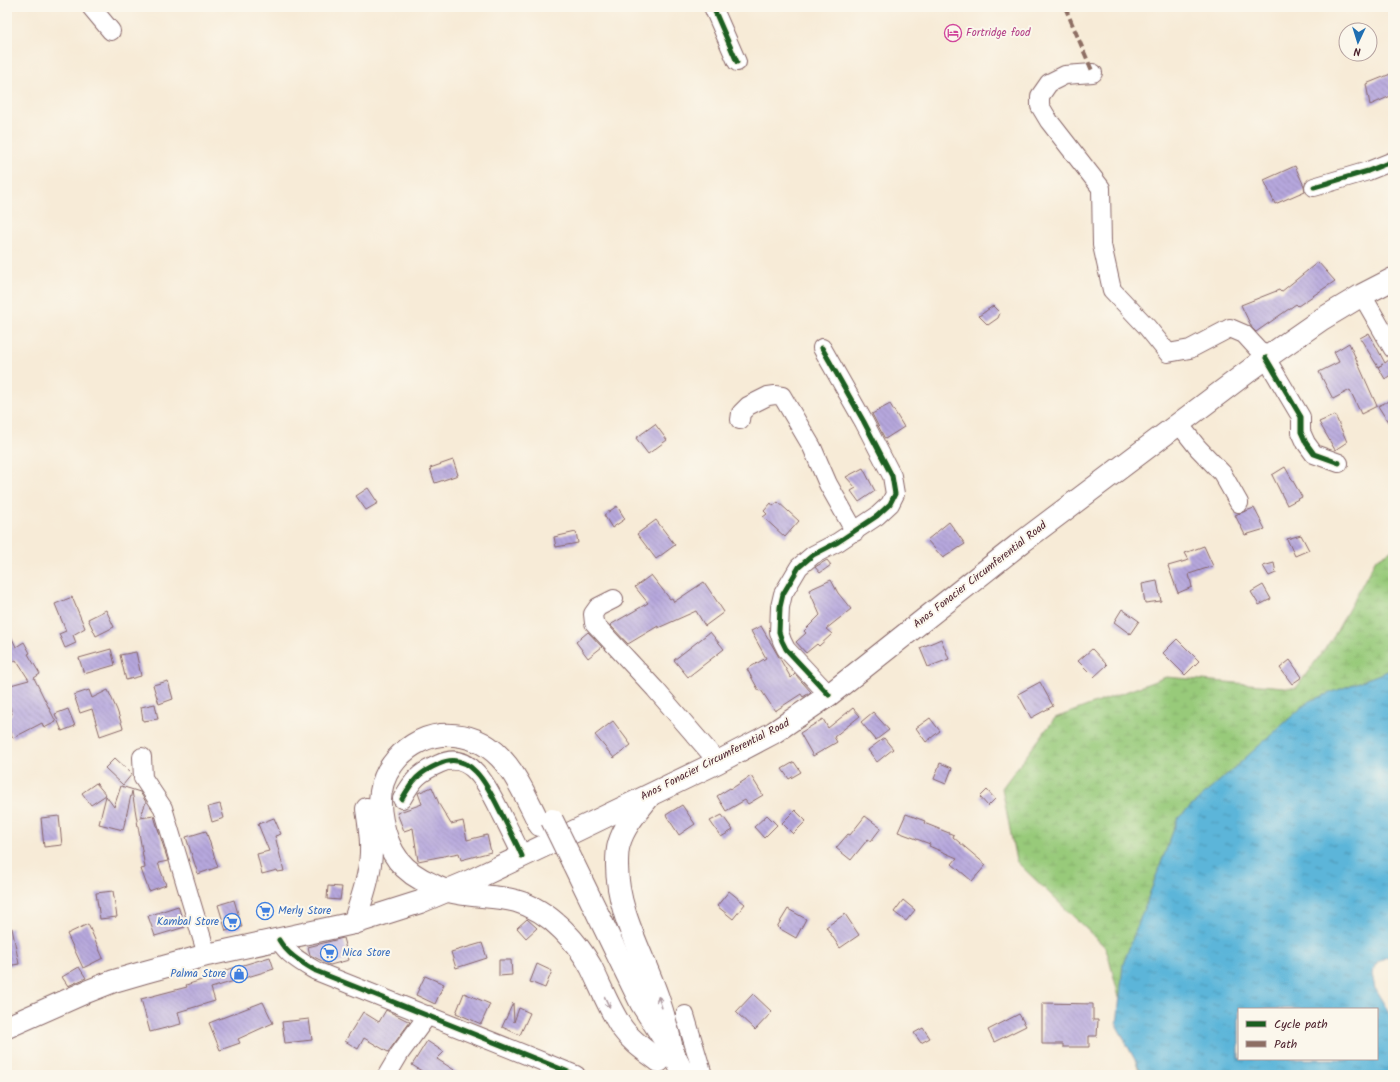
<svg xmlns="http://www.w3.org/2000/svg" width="1400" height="1082" font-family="Kalam,sans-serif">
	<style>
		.wetland { fill: url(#wetland-marsh); stroke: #717452 }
		.water { fill: url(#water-ripples); stroke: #536a82; fill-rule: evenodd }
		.building { fill: url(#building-back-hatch) }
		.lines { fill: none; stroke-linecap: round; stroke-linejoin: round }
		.minor-casing { stroke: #876667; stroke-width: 20 }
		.major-casing { stroke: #876667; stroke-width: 24 }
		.minor { stroke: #fff; stroke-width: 18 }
		.major { stroke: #fff; stroke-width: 22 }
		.major-bridge-casing { stroke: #876667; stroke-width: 24; stroke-linecap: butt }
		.major-bridge { stroke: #fff; stroke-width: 22 }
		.quiet { stroke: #8d6e63; stroke-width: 4; stroke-dasharray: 8 4; stroke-linecap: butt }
		.cycleway-casing { stroke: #fbf7ec; stroke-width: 8 }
		.cycleway { stroke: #1b5e20; stroke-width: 5 }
		.oneway { stroke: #ae9aa0 }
		.labels { text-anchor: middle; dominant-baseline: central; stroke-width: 4; stroke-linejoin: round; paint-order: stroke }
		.hotel-label { font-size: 11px; fill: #b23c85; stroke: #fbf7ec; text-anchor: start }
		.street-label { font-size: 11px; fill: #4a1f2b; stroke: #fbf7ec }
		.shop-label { font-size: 11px; fill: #366cbe; stroke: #fbf7ec; text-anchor: start }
	</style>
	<defs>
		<pattern id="wetland-marsh" width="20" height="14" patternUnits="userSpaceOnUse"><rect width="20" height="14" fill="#98ca7a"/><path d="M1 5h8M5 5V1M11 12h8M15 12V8" fill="none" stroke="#84ad6a"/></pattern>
		<pattern id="water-ripples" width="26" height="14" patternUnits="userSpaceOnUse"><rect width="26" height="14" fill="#5cb5d9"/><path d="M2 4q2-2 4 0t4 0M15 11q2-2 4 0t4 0" fill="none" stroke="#4e93b0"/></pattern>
		<pattern id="building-back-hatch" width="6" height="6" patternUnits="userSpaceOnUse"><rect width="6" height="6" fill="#b6a7dd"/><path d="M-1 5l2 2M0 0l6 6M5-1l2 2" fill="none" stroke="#9687b3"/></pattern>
	</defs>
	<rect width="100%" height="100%" fill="#fbf7ec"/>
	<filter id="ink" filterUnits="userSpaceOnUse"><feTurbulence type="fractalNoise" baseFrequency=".025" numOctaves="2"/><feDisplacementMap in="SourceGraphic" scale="8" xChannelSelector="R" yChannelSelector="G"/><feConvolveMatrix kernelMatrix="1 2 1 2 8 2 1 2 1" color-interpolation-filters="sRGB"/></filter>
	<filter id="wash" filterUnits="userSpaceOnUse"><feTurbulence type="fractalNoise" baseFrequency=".012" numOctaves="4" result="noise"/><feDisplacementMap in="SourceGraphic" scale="16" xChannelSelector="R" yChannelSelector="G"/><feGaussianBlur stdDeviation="0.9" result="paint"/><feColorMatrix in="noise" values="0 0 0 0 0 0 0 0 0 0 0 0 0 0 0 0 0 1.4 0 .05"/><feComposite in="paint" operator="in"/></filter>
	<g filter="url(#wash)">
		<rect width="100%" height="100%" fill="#f7ebd7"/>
		<path class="wetland" d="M1393,549V705L1224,1034L1245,1075H1140L1106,948L1016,861L1002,788L1055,718L1166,677L1296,688L1334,636L1376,559Z"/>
		<path class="water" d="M1393,669V958L1387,957L1378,961L1372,973L1375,989L1393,1019V1075H1143L1117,1026L1123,964L1178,818L1309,701ZM1239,1009H1377V1059H1239Z"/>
		<g id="blocks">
			<g class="building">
				<path d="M1393,73V95L1370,105L1366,84Z"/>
				<path d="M1295,166L1304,186L1305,191L1275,204L1264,180Z"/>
				<path d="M1318,262L1335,281L1298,306L1296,304L1256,332L1252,328L1241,305L1279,290L1281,292Z"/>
				<path d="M993,306L1000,313L998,318L988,325L979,316Z"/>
				<path d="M1369,333L1385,363L1390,359L1393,366V373L1385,379L1378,367L1383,364L1378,367L1360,338Z"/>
				<path d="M1349,343L1377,406L1361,414L1350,390L1333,399L1319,372L1339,362L1334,352Z"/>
				<path d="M1393,399V430L1378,406Z"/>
				<path d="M890,404L904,427L885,439L872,414Z"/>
				<path d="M1335,415L1347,442L1335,450L1319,422Z"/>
				<path d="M655,424L667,440L648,454L636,438Z"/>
				<path d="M453,460L458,475L435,483L430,468Z"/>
				<path d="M1285,467L1302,497L1287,505L1272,475Z"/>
				<path d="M863,468L875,491L859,502L851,491L856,488L846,477Z"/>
				<path d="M368,488L378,503L366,510L356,496Z"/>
				<path d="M778,502L799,521L785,537L763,517L767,514L764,511L771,503L773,506Z"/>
				<path d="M617,506L625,519L612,528L604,515Z"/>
				<path d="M1254,508L1265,529L1245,535L1235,515Z"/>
				<path d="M656,520L675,545L656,559L637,534Z"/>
				<path d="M949,522L965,544L943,558L927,540Z"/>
				<path d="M576,532L578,543L556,547L554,537Z"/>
				<path d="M1301,535L1309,550L1295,556L1287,539Z"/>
				<path d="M1204,546L1213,566L1189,574L1192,587L1178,593L1168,566L1189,560L1185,553Z"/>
				<path d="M827,560L831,565L820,573L815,567Z"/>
				<path d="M1274,563L1276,573L1269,576L1263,566Z"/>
				<path d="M651,575L670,599L672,598L674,602L704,582L724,612L705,626L696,611L658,628V626L628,644L610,625L648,603L635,587Z"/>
				<path d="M831,580L838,593L851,609L826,629L832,634L819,646L817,644L806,653L796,642L806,633L804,631L820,615L809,590Z"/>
				<path d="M1157,581L1161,601L1145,603L1142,584Z"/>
				<path d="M1263,585L1271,599L1259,605L1251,592Z"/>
				<path d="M72,597L85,628L73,635L76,643L65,648L59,634L66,631L55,604Z"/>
				<path d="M1122,609L1139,621L1130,634L1114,622Z"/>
				<path d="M106,610L114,627L96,636L88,619Z"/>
				<path d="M761,626L791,678L795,674L811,692L803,697L801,694L775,711L761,690L759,691L747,669L766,658L751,631Z"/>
				<path d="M7,627L16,647L24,642L30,653L28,654L40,674L34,678L56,722L44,728L42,723L13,738L7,726V717L12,714L7,698V686L29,680L16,660L7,665Z"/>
				<path d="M588,632L602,647L588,658L576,642Z"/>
				<path d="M710,632L724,649L688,677L674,660Z"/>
				<path d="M941,639L949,659L928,667L920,648Z"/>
				<path d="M1177,639L1199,661L1185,675L1163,653Z"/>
				<path d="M111,649L115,665L84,674L79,658Z"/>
				<path d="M1092,649L1107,665L1094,677L1078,661Z"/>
				<path d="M136,652L141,676L126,680L120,655Z"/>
				<path d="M1290,660L1302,677L1292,684L1280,668Z"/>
				<path d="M168,681L173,699L159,704L153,685Z"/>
				<path d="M1040,682L1053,706L1031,718L1018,694Z"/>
				<path d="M89,690L92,698L108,690L117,710L123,728L100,736L92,709L80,713L74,695Z"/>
				<path d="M155,704L158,719L143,721L141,707Z"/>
				<path d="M853,708L860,716L834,737L837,742L813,756L800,733L823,719L828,728Z"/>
				<path d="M68,709L75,726L62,731L55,714Z"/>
				<path d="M873,712L889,730L876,740L861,722Z"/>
				<path d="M930,718L940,731L926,742L916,728Z"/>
				<path d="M613,721L631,745L614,758L595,735Z"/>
				<path d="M884,738L893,749L877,762L868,750Z"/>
				<path d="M115,758L132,774L123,785L105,768Z"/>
				<path d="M794,762L801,772L789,779L782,769Z"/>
				<path d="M940,763L952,768L946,784L934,779Z"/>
				<path d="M751,776L763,795L748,804L745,800L726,811L717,796L730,788L731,789Z"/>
				<path d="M96,783L106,795L91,805L82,793Z"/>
				<path d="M121,786L140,792L146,802L140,818L154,816L168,861L158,863L166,885L149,891L141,869L145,868L132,791L123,830L99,824L106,796L114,807Z"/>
				<path d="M432,787L440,806L451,824L463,821L467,840L487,835L491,852L461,860L459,853L418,861L413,828L404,831L397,813L422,804L418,793Z"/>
				<path d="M987,790L995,799L988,806L980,797Z"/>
				<path d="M220,804L224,818L212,822L208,807Z"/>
				<path d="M682,805L695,824L679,835L666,815Z"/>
				<path d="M795,810L806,821L793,834L782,823Z"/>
				<path d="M906,814L925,821L924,823L954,835L953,837L986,865L972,881L952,864L957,858L929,846L930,844L898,832Z"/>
				<path d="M722,815L733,830L721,837L710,821Z"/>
				<path d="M767,815L777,825L764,838L754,827Z"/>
				<path d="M59,816L62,845L44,847L41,818Z"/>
				<path d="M865,816L881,828L871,841L868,839L851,860L836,848L848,834L850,835Z"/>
				<path d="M274,818L281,834L275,836L284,871L278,872L277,870L262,874L257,854L269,851L258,824Z"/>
				<path d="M206,831L218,867L198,874L186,837Z"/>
				<path d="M328,886L342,887L340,900L327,899Z"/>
				<path d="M113,891L117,917L100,919L96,893Z"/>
				<path d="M729,891L745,904L733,919L717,906Z"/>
				<path d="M234,900L242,927L226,931L218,905Z"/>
				<path d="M903,900L915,910L906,921L894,912Z"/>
				<path d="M178,906L185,927L155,936L148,916Z"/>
				<path d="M788,909L806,919L796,938L777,927Z"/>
				<path d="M845,914L859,935L840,948L826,927Z"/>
				<path d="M527,919L537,928L526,938L517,928Z"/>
				<path d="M88,924L103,958L83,968L67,934Z"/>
				<path d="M12,928L19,964L7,966V929Z"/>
				<path d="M343,938L349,960L330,965L310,955L308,947Z"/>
				<path d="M482,943L487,958L456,968L451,952Z"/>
				<path d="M270,957L274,969L211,988L215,1001L178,1012L181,1024L150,1032L141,999L187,987L186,985L211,977L210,975Z"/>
				<path d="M499,960H511L512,975L499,976Z"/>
				<path d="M537,964L552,971L545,988L530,982Z"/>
				<path d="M79,967L86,978L68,986L62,977Z"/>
				<path d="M425,976L444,984L435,1004L416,995Z"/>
				<path d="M464,993L490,1004L481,1024L456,1013Z"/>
				<path d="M753,994L772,1012L755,1030L736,1012Z"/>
				<path d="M263,1002L273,1023L238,1039L240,1043L220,1050L209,1023Z"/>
				<path d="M513,1003L514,1022L519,1008L530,1013L520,1035L502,1027Z"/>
				<path d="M1042,1003L1093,1004V1020H1098L1097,1036H1089V1047H1063V1044H1042Z"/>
				<path d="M386,1010L410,1022L388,1052L364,1038L358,1049L345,1041L363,1012L379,1022Z"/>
				<path d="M1019,1014L1026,1026L994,1042L988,1030Z"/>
				<path d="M309,1019L312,1040L285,1043L282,1022Z"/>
				<path d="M923,1028L930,1038L921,1043L914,1033Z"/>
				<path d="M427,1041L444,1052L437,1059L462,1075H428L412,1065Z"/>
			</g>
		</g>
	</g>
	<g filter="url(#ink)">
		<use href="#blocks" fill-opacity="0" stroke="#876667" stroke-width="1"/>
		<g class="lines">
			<g class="minor-casing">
				<g id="minor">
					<path d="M91,7L111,31"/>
					<path d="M713,7L737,62"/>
					<path d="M1093,73L1065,75L1049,83L1040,96V106L1049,121L1101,188L1102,245L1112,290L1147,327L1168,353L1190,349L1230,328L1244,334L1266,358L1301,417V432L1306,443L1314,454L1339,463"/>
					<path d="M1314,187L1368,171L1393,161"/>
					<path d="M1362,295L1393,349"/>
					<path d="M822,348L864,422L892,476L895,494L890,504L877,516L838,542L813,555L799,567L783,594L780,607L779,632L782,641L786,649L829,695"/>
					<path d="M740,420L741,413L748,406L768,396L775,395L782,396L812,447L828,484L855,532"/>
					<path d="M1179,424L1198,448L1222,473L1239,503"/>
					<path d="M614,599L598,607L593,614L594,623L655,689L718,762"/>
					<path d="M142,757L143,778L163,808L207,955"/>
					<path d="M402,799C413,780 418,773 439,764C472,748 490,791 502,815C509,829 516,842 522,856"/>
					<path d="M279,940C288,955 301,962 316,971L576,1075"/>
					<path d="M685,1015L703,1075"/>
					<path d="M387,1075L400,1053L428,1015"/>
				</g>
			</g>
			<g class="major-casing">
				<g id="major">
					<path d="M648,798C637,812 624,826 619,844C617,850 617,858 617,865C617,913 643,954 658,998C664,1016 669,1035 673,1053"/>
					<path d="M540,825C518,781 500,731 441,735C422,737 403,749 392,765C380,781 378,802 382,821C389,854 402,872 433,885C437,887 443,890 448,891C470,897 494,895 516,901C534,906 550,917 563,930C574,941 584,954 591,967C601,987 609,1009 622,1028C632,1042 646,1051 659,1061"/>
					<path d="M573,863L641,1003L673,1053L684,1075"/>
					<path d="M354,923C361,901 370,877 371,853C372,838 369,824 367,809"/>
					<path d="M7,1027L86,992L114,981L145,972L207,955L354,923L420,902L470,881L571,833L718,762L773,733L829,695L1022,542L1266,358L1322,319L1362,295L1393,279"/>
				</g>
			</g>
			<use href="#minor" class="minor"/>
			<use href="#major" class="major"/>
			<g class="major-bridge-casing">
				<path id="major-bridge" d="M552,820L573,863"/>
			</g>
			<use href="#major-bridge" class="major-bridge"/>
			<path class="quiet" d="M1065,7L1093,73"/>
			<g class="cycleway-casing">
				<g id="cycleway">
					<path d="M713,7L737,62"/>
					<path d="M1314,187L1368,171L1393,161"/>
					<path d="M822,348L864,422L892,476L895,494L890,504L877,516L838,542L813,555L799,567L783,594L780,607L779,632L782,641L786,649L829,695"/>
					<path d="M1266,358L1301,417V432L1306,443L1314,454L1339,463"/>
					<path d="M402,799C413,780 418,773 439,764C472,748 490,791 502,815C509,829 516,842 522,856"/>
					<path d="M279,940C288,955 301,962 316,971L576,1075"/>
				</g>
			</g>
			<use href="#cycleway" class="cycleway"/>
		</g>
		<defs><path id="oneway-shaft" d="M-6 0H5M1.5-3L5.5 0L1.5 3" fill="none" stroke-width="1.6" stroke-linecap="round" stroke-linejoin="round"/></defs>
		<g class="oneway">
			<use href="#oneway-shaft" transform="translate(607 1002) rotate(65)"/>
			<use href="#oneway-shaft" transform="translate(660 1002) rotate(-108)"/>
		</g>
	</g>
	<defs>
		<g id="hotel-ring" transform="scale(0.9)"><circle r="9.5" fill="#fbf7ec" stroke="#d1479c" stroke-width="1.5"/><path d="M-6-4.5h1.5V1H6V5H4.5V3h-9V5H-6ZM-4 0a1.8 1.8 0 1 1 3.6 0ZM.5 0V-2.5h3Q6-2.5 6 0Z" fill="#d1479c"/></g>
		<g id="supermarket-ring" transform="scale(0.9)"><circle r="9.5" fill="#fbf7ec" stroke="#3f7fe0" stroke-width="1.5"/><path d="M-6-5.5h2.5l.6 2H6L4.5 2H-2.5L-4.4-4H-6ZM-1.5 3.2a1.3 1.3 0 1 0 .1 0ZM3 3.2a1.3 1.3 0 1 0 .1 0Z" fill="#3f7fe0"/></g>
		<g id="shop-ring" transform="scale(0.9)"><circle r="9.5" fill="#fbf7ec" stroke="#3f7fe0" stroke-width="1.5"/><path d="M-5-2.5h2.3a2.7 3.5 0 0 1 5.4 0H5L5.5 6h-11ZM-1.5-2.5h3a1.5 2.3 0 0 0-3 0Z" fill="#3f7fe0"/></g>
	</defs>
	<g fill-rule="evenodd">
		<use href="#hotel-ring" x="953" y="33"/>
		<use href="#supermarket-ring" x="265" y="911"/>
		<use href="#supermarket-ring" x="232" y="922"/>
		<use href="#supermarket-ring" x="329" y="953"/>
		<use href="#shop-ring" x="239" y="974"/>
	</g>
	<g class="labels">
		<g class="hotel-label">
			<text x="966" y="33">Fortridge food</text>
		</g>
		<g class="street-label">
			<text transform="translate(980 575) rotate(-38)">Anos Fonacier Circumferential Road</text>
			<text transform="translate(715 760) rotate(-27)">Anos Fonacier Circumferential Road</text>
		</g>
		<g class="shop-label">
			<text x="278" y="911">Merly Store</text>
			<text x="219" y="922" text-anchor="end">Kambal Store</text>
			<text x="342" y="953">Nica Store</text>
			<text x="226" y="974" text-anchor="end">Palma Store</text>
		</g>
	</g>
	<rect width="1400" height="1082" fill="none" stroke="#fbf7ec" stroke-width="24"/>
	<rect x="1238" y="1008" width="140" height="52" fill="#fbf7ec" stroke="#b4a19f"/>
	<rect x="1246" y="1021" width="20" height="6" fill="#1b5e20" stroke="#b4a19f"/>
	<text x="1274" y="1028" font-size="12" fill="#4a1f2b">Cycle path</text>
	<rect x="1246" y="1041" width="20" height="6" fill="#8d6e63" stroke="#b4a19f"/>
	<text x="1274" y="1048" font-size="12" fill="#4a1f2b">Path</text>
	<g transform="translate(1358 42) rotate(184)"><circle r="19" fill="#fbf7ec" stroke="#b4a19f"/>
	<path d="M0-3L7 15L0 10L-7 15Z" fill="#1f6fb2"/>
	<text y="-6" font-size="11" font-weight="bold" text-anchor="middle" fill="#4a1f2b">N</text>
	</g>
</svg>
